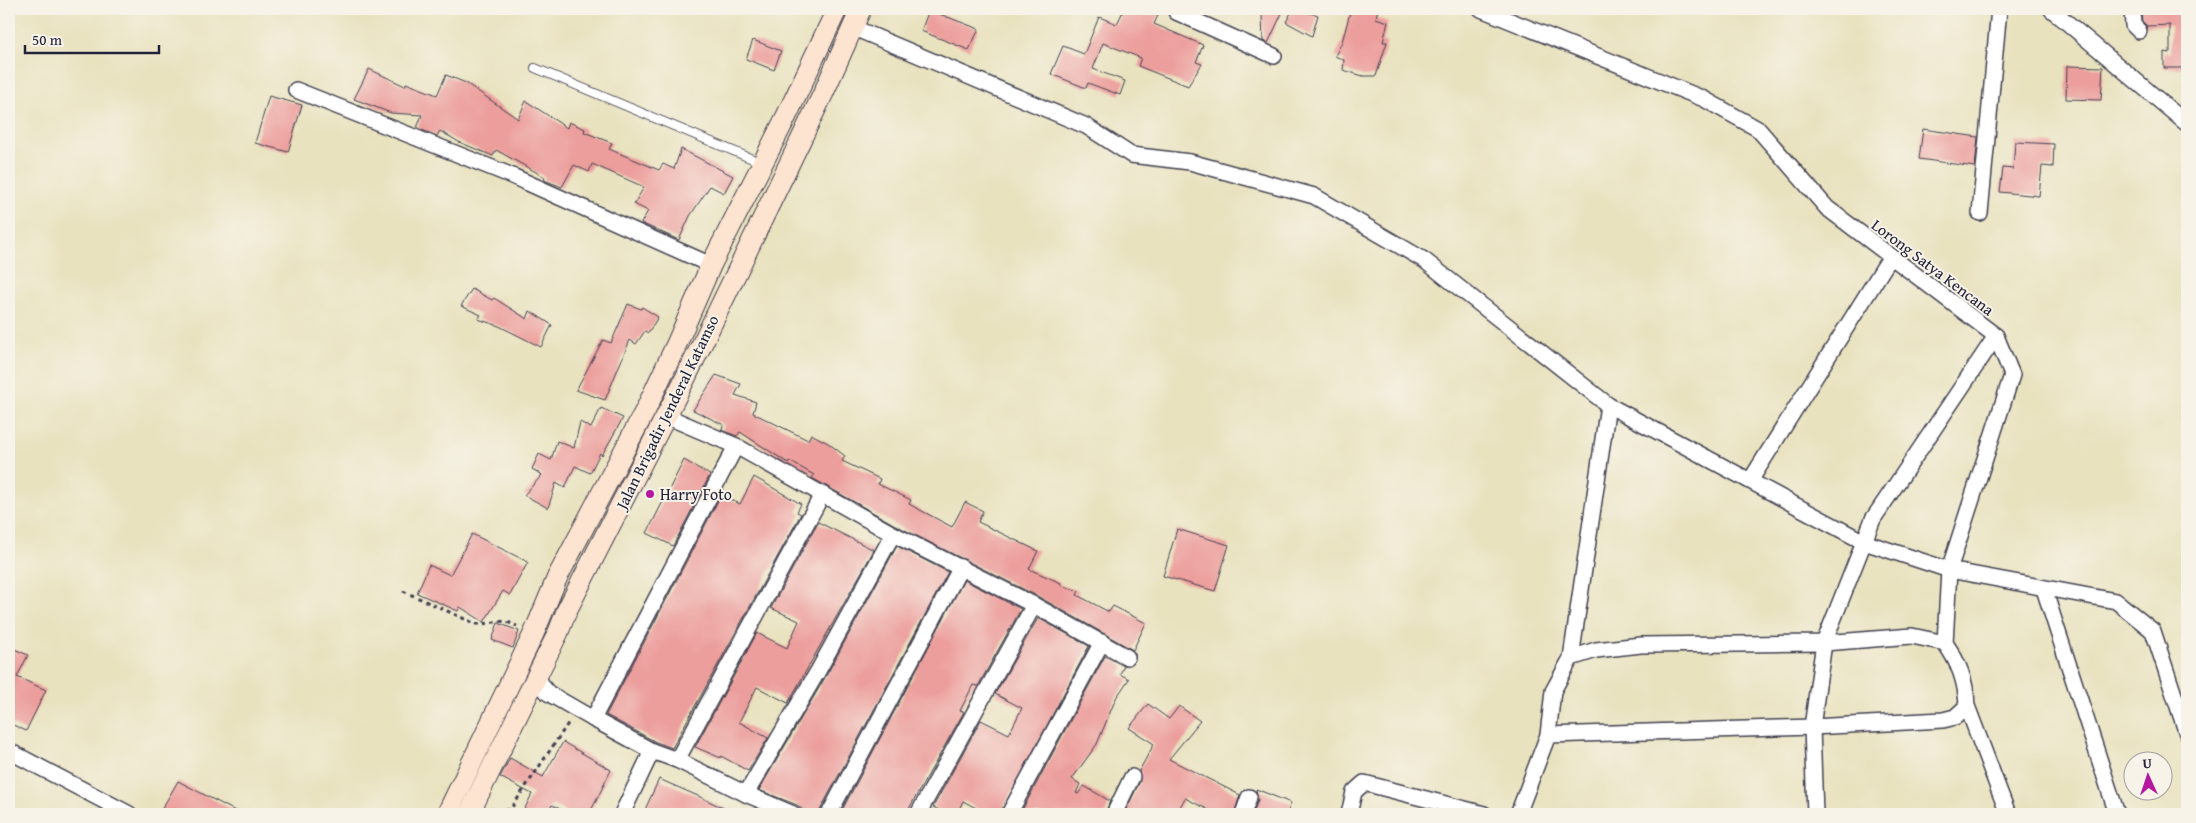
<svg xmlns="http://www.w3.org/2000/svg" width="2196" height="823" font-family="'Gentium Book Plus',serif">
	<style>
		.building { fill: #ec9e9c }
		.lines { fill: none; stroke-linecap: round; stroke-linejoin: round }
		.service-casing { stroke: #403f4f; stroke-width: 10 }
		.minor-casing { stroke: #403f4f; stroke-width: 18 }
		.secondary-casing { stroke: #403f4f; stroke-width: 22 }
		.path { stroke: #403f4f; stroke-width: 3; stroke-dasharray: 4 4; stroke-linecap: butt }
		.service { stroke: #fff; stroke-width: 8 }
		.minor { stroke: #fff; stroke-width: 15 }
		.secondary { stroke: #fde4d0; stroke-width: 20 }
		.poi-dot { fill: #b5179e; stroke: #f7f3e8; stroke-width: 2 }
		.labels { text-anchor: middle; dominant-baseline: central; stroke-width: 4; stroke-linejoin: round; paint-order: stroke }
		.street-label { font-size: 16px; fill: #22223b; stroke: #f7f3e8 }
		.poi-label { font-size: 16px; fill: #22223b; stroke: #f7f3e8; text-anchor: start }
	</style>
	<rect width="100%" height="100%" fill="#f7f3e8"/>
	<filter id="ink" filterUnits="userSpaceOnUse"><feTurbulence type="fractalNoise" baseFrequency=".02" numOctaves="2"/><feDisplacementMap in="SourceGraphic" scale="10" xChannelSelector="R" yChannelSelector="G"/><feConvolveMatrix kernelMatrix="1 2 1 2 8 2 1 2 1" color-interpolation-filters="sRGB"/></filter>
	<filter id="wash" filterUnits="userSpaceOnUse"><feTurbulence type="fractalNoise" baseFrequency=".0096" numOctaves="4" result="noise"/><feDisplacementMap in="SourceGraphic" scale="20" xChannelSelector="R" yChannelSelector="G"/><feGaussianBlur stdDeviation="1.12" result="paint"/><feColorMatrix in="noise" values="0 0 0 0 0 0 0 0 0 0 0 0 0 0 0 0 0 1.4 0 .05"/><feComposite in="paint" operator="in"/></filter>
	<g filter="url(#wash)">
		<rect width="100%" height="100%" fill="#e9e2bf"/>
		<g id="blocks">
			<g class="building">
				<path d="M1124,9H1161L1154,24L1203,45L1196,62L1202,64L1188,86L1138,66L1141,58L1103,43L1093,69L1125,81L1120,95L1088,83L1086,88L1051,74L1063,46L1084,54L1099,17L1117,24Z"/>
				<path d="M1266,9H1284L1268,43L1263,41L1262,16Z"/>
				<path d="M1293,9L1318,15L1312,36L1286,22Z"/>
				<path d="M1351,9H1378L1376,18L1388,22L1383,42H1387L1376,76H1363L1343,70L1344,60L1335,56L1342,42Z"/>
				<path d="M2141,9H2187V68H2164V52L2170,53V25L2147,26L2142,21Z"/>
				<path d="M929,10L979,29L969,50L921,31Z"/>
				<path d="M753,40L781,51L774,70L746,59Z"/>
				<path d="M2067,66L2103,67L2101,100L2066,99Z"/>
				<path d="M369,69L405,86L406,83L437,95L446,75L466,83L518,119L526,101L567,128L569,122L585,129L584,132L612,143L609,149L659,170L663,164L674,169L681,149L733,176L724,193L710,186L690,216L679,240L641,223L648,211L634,204L644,187L592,164L589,172L574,165L562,187L544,180L545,177L496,150L493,156L459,142L440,131L437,136L417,128L422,115L391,113L354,99Z"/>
				<path d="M269,96L302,105L288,152L255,143Z"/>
				<path d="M1923,129L1978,137L1975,167L1919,159Z"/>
				<path d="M2015,142L2054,144L2053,167L2042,166L2039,196L2000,192L2003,168L2013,169Z"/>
				<path d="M472,289L492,300L494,298L527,319L530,311L552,325L541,347L499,326L478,319L481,315L461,306Z"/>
				<path d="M628,304L641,309L642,307L658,317L648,333L645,331L636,344L630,340L605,400L576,390L603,340L611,343Z"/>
				<path d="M716,375L741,384L735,395L756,402L753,413L808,440L811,434L828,443L845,456L842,461L880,479L878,484L911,500L909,504L952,527L965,502L983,511L978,522L1038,551L1029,569L1061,583L1060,585L1079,591L1077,595L1109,612L1113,606L1146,623L1133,650L1039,597L897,526L812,478L814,475L789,461L788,463L740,432L737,436L721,430L724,425L693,410Z"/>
				<path d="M601,408L623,418L602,455L600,453L590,473L575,466L565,488L556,483L548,508L524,495L542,475L532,469L539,454L551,460L557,441L574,448L580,422L591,428Z"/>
				<path d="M684,460L710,475L673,546L647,533Z"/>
				<path d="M754,477L801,504L797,512L801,514L672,748L656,742L606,715L721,495L740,504Z"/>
				<path d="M818,522L874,550L788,703L757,687L739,722L768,738L748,771L721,756V758L695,747L757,633L787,648L799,621L771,608Z"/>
				<path d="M1177,529L1229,545L1215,591L1163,576Z"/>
				<path d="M472,534L528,562L510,595L503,591L484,622L460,607L458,611L417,593L429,565L450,575Z"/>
				<path d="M897,546L948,572L818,814H808L797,805L759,790L826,676Z"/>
				<path d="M964,580L1021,609L978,686L973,685L960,711L964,712L906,814H840Z"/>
				<path d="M1038,618L1089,646L1000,814H987L963,801L957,814H947L933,807L981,720L1009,734L1022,708L995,694Z"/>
				<path d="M498,623L519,631L513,648L492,640Z"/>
				<path d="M14,649L28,655L17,677L46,690L26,731L9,723V660Z"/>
				<path d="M1105,656L1124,666L1120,674L1129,679L1116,698L1097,744L1072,779L1080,784L1076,793L1078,794L1084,786L1110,801L1105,814H1020Z"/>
				<path d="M1148,704L1169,719L1179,706L1200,721L1169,759L1240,795L1234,814H1217L1185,798L1179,809L1177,808L1174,814H1124L1140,781L1139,771L1154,744L1129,728Z"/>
				<path d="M563,742L611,770L596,801L589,814H570L552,805L547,814H522L532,794L500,777L510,758L543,777Z"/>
				<path d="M659,779L698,796L736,814H643Z"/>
				<path d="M178,781L241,814H159Z"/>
				<path d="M1256,789L1291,803L1287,814H1253L1258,800Z"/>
			</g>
		</g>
	</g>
	<g filter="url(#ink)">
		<use href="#blocks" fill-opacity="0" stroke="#403f4f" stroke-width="1"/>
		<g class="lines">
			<g class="service-casing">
				<path id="service" d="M535,68L762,163"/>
			</g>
			<g class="minor-casing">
				<g id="minor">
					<path d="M1175,9L1176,12L1274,56"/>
					<path d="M1481,9L1704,99L1758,129L1827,208L1996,336L2012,375L1949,570L1945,643"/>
					<path d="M2051,9L2187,124"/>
					<path d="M2132,9L2133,25L2139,31"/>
					<path d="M852,27L1086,126L1131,155L1190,162L1314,196L1424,260L1608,405L1864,542L1949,570L2116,601L2153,631L2187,734"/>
					<path d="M296,90L510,175L711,265"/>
					<path d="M1980,213L1999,9"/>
					<path d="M666,416L736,446L893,534L1034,605L1127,657"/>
					<path d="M1750,481L1891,256"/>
					<path d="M2044,589L2117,814"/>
					<path d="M1571,658L1608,405"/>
					<path d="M537,674L542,686L548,693L593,719L652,751L677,760L746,794L793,814"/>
					<path d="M1967,706L2008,814"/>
					<path d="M593,719L736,446"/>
					<path d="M9,751L129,814"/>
					<path d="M677,760L822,495"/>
					<path d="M746,794L818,671L893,534"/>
					<path d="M622,814L652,751"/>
					<path d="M829,814L961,567"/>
					<path d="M918,814L1034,605"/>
					<path d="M1009,814L1102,642"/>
					<path d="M1114,814L1132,777"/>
					<path d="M1243,814L1249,797"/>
					<path d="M1349,814L1354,792L1364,783L1484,814"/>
					<path d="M1518,814L1548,735L1553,691L1571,658L1596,650L1641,645L1824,643L1912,636L1945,643C1959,663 1966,681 1967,706L1955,717L1943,720L1812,727L1548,735"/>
					<path d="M1815,814L1812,727L1824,643L1873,519L1996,336"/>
				</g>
			</g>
			<g class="secondary-casing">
				<g id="secondary">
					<path d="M447,814L534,633L557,578L646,409L677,343L711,265L786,117L837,9"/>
					<path d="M469,814L558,633L567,610L686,377L823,94L861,9"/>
				</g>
			</g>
			<g class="path">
				<path d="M403,591L476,624C496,625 496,616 517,626"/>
				<path d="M490,809L510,810L569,722"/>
			</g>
			<use href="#service" class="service"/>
			<use href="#minor" class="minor"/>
			<use href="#secondary" class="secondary"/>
		</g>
	</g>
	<circle class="poi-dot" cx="650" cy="494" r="5"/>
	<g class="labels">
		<g class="street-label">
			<text transform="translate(1933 267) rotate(37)">Lorong Satya Kencana</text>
			<text transform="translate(667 412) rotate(-64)">Jalan Brigadir Jenderal Katamso</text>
		</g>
		<g class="poi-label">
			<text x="660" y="494">Harry Foto</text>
		</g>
	</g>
	<rect width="2196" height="823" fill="none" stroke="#f7f3e8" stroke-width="30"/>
	<g transform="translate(2148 776) rotate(357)"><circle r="24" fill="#f7f3e8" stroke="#a29fa3"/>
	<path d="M0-4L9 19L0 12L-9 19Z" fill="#b5179e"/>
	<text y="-8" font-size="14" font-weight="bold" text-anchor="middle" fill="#22223b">U</text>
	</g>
	<path d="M25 45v8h134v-8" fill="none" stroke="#22223b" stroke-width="2.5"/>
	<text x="32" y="45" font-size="15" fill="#22223b" stroke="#f7f3e8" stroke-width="4" paint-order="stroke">50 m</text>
</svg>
